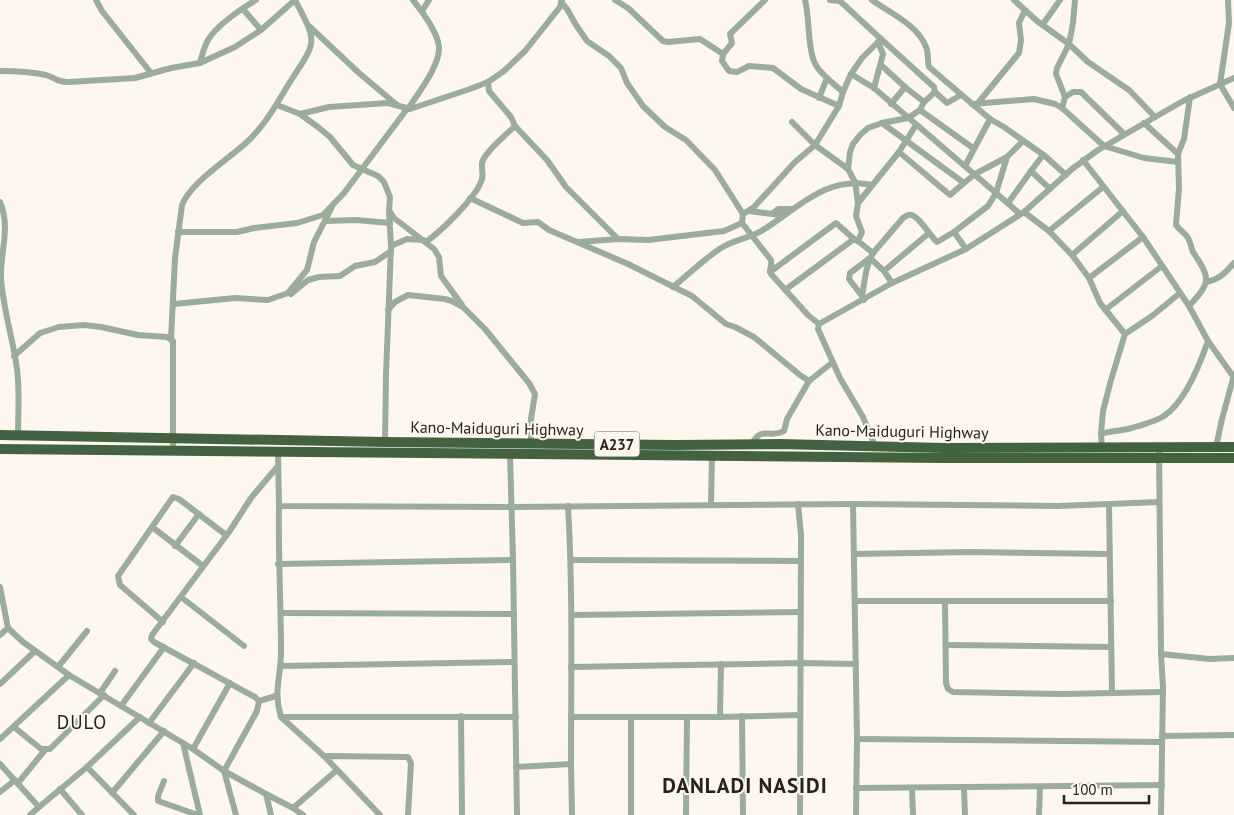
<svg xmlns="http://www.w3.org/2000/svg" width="1234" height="815" font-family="'PT Sans',sans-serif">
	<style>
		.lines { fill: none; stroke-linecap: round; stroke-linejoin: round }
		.minor { stroke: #9cac9a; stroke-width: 6 }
		.trunk { stroke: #426240; stroke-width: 10 }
		.labels { text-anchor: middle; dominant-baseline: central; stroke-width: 4; stroke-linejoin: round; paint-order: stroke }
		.shield { fill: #fef7ef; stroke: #68625a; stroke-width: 1 }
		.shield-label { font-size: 15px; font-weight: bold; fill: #27221a }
		.street-label { font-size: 16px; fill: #27221a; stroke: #fef7ef }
		.quarter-label { font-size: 19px; letter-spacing: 1px; fill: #27221a; stroke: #fef7ef }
		.district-label { font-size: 21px; font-weight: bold; letter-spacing: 1px; fill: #27221a; stroke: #fef7ef }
	</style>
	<rect width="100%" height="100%" fill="#fef7ef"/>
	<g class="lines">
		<g class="minor">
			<path d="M96,0L102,11L151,73"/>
			<path d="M615,0L628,8L663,41L668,42L700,39L723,54L722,61L729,71L737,72L749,66L773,68L801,89L839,106"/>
			<path d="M805,0C810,17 807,53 817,67C824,77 834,84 843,92"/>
			<path d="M830,0L840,1"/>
			<path d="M872,0C890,13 918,25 926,47C929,53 927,60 929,67L990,119L1004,127L1045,156L1066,175"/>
			<path d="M1014,0L1037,21L1069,44L1088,62L1129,90L1155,117"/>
			<path d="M1228,0L1229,23L1220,84L1234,108"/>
			<path d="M561,2L567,9L576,25L587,41L609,56L621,68L627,83L643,106L665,127L686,140L715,170L743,214L742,223L724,231L648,240L618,239L579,242"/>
			<path d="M243,9L261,30"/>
			<path d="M422,11L429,0"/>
			<path d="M1043,24L1060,0"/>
			<path d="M309,26L359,73L397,105"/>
			<path d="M881,39L934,87L935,92"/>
			<path d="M723,54L732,43L730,34L765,0"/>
			<path d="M200,63C202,55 204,47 208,40C216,26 242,8 256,0"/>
			<path d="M881,65L905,87"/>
			<path d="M0,71C14,71 32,72 46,75C56,78 58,83 69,82L135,78L171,68L200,63L235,47L261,30L295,0"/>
			<path d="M851,74L874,88L996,193L988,206L954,232L966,249"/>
			<path d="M488,82L489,91L511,117L515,126L547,160L566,187L618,239"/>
			<path d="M874,88L883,54L878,42"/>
			<path d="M1065,97L1056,74L1057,68L1069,44L1073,23L1075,0"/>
			<path d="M819,98L827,78"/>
			<path d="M978,103L1019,53L1021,40L1019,23L1025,10"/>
			<path d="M891,104L905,87L924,102"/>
			<path d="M972,104L1034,99L1055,104L1062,108L1065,97L1073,92H1081L1124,134"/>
			<path d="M277,105L300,114L329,107L388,103L410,109L470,89L488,82L504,71L525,51L560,7L562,0"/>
			<path d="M1062,108L1104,146L1144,158L1178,162"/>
			<path d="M408,109C418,93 440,66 439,47C438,33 422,11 413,0"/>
			<path d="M920,110L973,148"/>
			<path d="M300,114L318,127L330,137L353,165L378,176L384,182L390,197L389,211L391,246L386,375L385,442"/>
			<path d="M792,122L815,145L848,169"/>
			<path d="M882,123L964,183L975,174L1007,157L1023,141"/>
			<path d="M1144,123L1178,154"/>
			<path d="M899,152L950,195L964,183"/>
			<path d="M1007,157L996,193L1020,214"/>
			<path d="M1083,160L1143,237L1189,306L1208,341L1233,376"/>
			<path d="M965,166L990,119"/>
			<path d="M1031,171L1043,155"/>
			<path d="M470,198L523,223L538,222L549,230L628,264L692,296L726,324L735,327L754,337L800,375L809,381"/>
			<path d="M0,202C11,228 0,252 1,278C3,309 13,339 17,369C20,391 18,413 18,435"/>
			<path d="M858,203L899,152L916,125"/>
			<path d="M1008,203L1031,171L1050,189"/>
			<path d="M749,211L781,215L784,213"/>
			<path d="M390,212L394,218L434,249L439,257L441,276L462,305"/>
			<path d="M1024,212L1049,231L1072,255L1089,278L1100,303L1125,334"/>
			<path d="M773,213L778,209H793"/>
			<path d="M743,214L754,207L795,162L815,145L839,106L843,92L851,74L862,58L881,39L840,1L841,0"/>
			<path d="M326,221L356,220L390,223"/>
			<path d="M742,223L771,260C772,265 769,270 771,274L808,315L819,324"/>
			<path d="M1049,231L1103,187"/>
			<path d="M178,232H237L254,228L297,223L323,215L344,193L407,109"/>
			<path d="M426,242C441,231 477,197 482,179C484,173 480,165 483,160C490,147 505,136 515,126"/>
			<path d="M391,246L407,239L423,240"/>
			<path d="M873,253L903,218C906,216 908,214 911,215C919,216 930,236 937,242L954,232"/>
			<path d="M1072,255L1123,211"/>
			<path d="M884,271L892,283"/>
			<path d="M770,272L836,223L854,239"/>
			<path d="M1089,278L1143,237"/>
			<path d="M1207,282C1220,279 1225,273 1234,263"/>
			<path d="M673,287C689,274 704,259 721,248C733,240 750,238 763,230C798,208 827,175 872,185"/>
			<path d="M785,290L854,239L857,241"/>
			<path d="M291,294L308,280L319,277L340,276L355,266L375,262L391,251"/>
			<path d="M862,296L849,279L850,273L870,258L884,271L929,233"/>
			<path d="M864,300L862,296C865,281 865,267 873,253L858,241L862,232L856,216L858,203L855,182L848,169L850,152L853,144L860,135L868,128L882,123L908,118L920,110L924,102L935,92L947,103L961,95"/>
			<path d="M174,304L235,298L268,300L288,293L307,270L314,242L332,207"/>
			<path d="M1189,306C1211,282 1211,279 1193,252C1191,248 1191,244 1189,240C1187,234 1180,231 1176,225L1179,188L1178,154L1184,139L1190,97"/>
			<path d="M388,310L395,302L408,295L445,299L452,301L463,307L485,329L529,383L535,394L531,419V443"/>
			<path d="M1105,310L1162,266"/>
			<path d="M171,339L175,258L182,205C191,182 229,159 248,141C266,124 277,103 290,82C316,41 319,45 295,0"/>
			<path d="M14,356L40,333L59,327L84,325L101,327L138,335L167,337L173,341V452"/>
			<path d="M1101,434L1103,411L1111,380L1125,334L1152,316L1180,293"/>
			<path d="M752,444C762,425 770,439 784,431L787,419L809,381L833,362"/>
			<path d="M875,446L863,417L840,378L818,329L819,324L892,283L966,249L1024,212L1072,169L1098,150L1183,101L1234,78"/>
			<path d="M1159,447L1161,654L1163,687L1161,815"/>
			<path d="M1216,447L1222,419L1234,375"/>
			<path d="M1102,448L1101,434C1110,431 1119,431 1128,429C1139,426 1154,422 1164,416C1185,402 1200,364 1208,341"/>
			<path d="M278,452L279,506L511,507L853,504L1058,506L1159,502"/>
			<path d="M510,453L513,560L517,815"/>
			<path d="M711,504L712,455"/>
			<path d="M798,504L801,535L800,815"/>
			<path d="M853,504L857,739L856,815"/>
			<path d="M1109,505L1112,693"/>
			<path d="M279,506C278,555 281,603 281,652C281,677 273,691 281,717H516"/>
			<path d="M568,506C573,592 571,678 571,764"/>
			<path d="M152,527L118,576L120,585L163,622"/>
			<path d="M175,546L199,514"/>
			<path d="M854,554L971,552L1109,554"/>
			<path d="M571,560L801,561"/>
			<path d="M278,564L513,560"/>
			<path d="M203,566L152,527L173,497L179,499L226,535"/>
			<path d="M0,587L8,628L23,642L69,675L193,749L224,771L236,815"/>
			<path d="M181,597L244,646"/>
			<path d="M855,601H1111"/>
			<path d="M945,602L946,683L948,689L953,692L1063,694L1163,692"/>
			<path d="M281,613L514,614"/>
			<path d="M572,615L800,612"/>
			<path d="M0,635L8,628"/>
			<path d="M946,645L1111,647"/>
			<path d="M1161,654L1210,659L1234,658"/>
			<path d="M281,666L514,662"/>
			<path d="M58,667L87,631"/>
			<path d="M571,667L802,663L856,664"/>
			<path d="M0,684L35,651"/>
			<path d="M100,693L115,671"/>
			<path d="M259,701L276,696"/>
			<path d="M121,706L164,647"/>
			<path d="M461,716L462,815"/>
			<path d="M742,716L743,815"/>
			<path d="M281,717L324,756"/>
			<path d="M571,717H720L800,715"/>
			<path d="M631,717V815"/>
			<path d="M720,717L721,664"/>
			<path d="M149,723L194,663"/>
			<path d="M14,727L41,749H50L104,695"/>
			<path d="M1162,736L1234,735"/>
			<path d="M0,739L69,675"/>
			<path d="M857,739L1162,742"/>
			<path d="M183,743L200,815"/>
			<path d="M193,749L230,683"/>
			<path d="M0,764L39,807L30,815"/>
			<path d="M87,767L134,815"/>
			<path d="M516,767L571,764L572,815"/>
			<path d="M164,781L158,796V801L198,815"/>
			<path d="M18,783L45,750"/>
			<path d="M856,788L1162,785"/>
			<path d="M912,788L913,815"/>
			<path d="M964,788L965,815"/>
			<path d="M60,789L82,815"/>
			<path d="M0,792L15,780"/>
			<path d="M112,793L164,731"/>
			<path d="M266,794L293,808L303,815"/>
			<path d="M39,807L87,767L140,717"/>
			<path d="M293,808L337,770"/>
			<path d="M271,815L266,794L224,771L257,711L259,701L255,697L154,642L151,639L152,635L229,532L251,498L278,466"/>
			<path d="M380,815L324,756L408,757L411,763L408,815"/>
			<path d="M686,815L687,717"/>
			<path d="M1039,815L1040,787"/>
		</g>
		<g class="trunk">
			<path d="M0,435L385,442L676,445L779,444L944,448L1234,447"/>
			<path d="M0,449L944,458H1234"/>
		</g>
	</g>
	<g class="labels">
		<rect class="shield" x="594.5" y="431.5" width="45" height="25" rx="4"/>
		<g class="shield-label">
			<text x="617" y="444">A237</text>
		</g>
		<g class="street-label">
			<text transform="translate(497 428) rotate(1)">Kano-Maiduguri Highway</text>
			<text transform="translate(902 431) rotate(1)">Kano-Maiduguri Highway</text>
		</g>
		<g class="quarter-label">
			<text x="82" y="722">DULO</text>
		</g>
		<g class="district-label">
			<text x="745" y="785">DANLADI NASIDI</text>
		</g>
	</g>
	<path d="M1064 795v8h85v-8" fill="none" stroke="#27221a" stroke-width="2.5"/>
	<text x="1072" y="795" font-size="15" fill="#27221a" stroke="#fef7ef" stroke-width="4" paint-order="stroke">100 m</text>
</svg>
